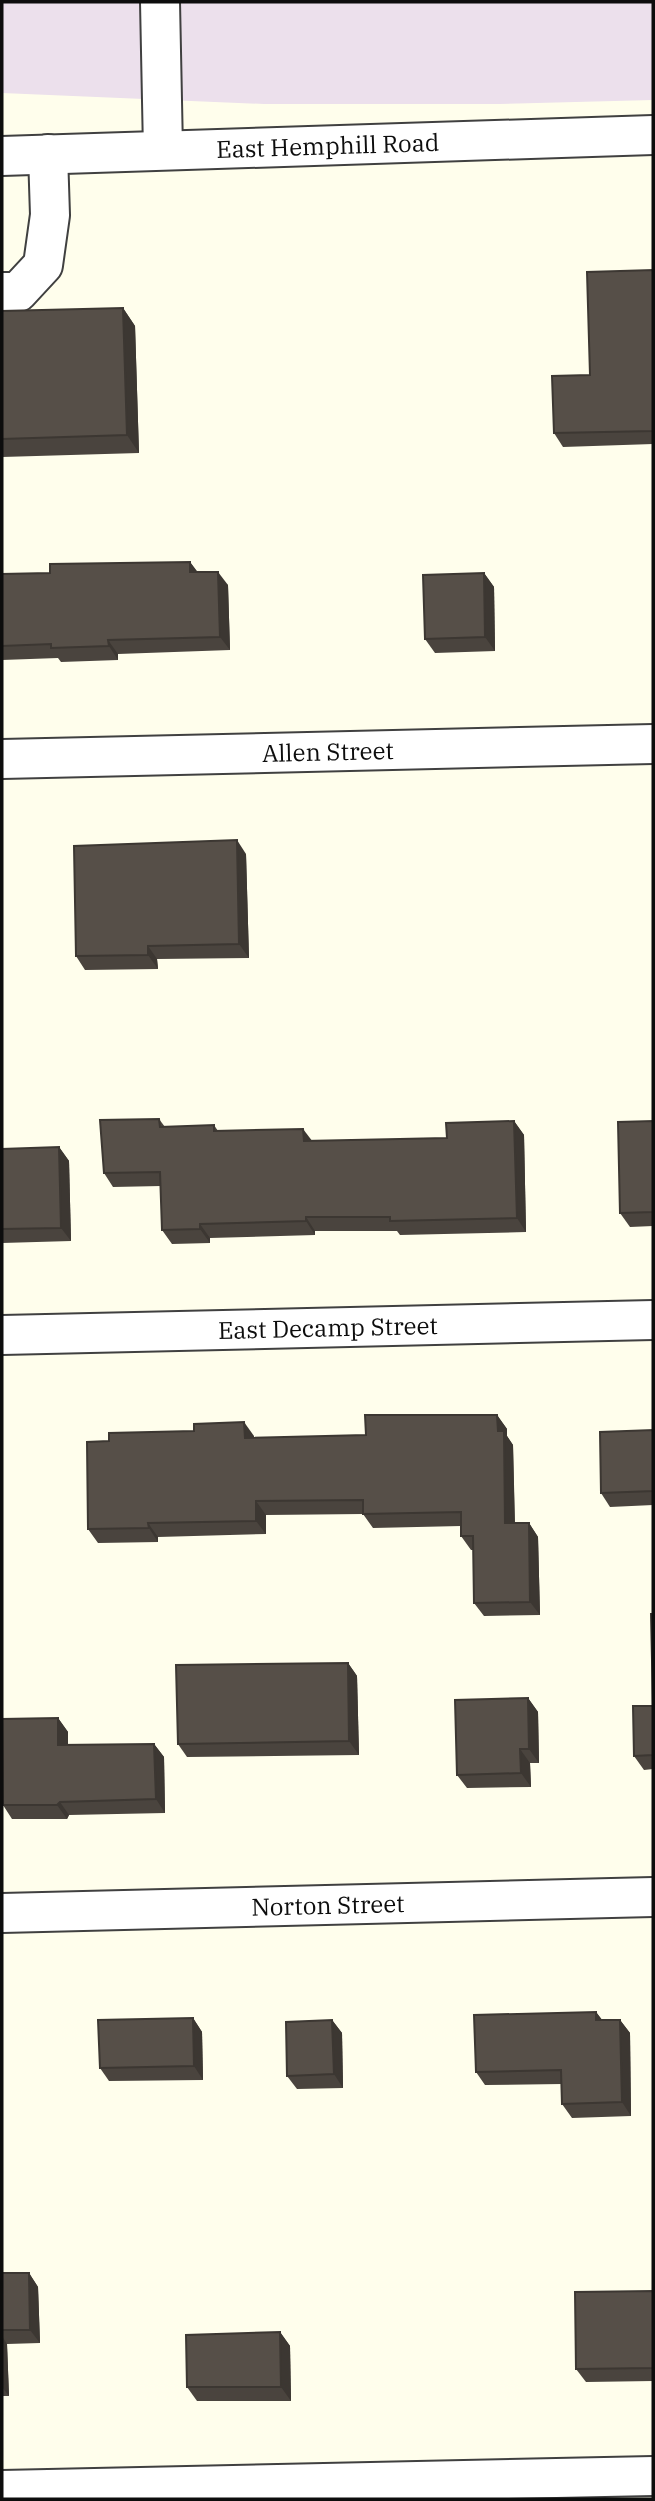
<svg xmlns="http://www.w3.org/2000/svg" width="655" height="2501" font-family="'IBM Plex Serif',serif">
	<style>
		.industrial { fill: #ece0ec }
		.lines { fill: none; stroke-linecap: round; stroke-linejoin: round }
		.minor-casing { stroke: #404040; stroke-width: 42 }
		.minor { stroke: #fff; stroke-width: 38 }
		.wall { fill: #4a443e }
		.shaded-wall { fill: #3c3732 }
		.building { fill: #564f48; stroke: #3c3732; stroke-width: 2 }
		.labels { text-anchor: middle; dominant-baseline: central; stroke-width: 7; stroke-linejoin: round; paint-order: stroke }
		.street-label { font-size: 24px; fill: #0d0d0d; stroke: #fff }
	</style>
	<rect width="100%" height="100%" fill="#fffeec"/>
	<path class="industrial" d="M2,2H653V100L499,104H264L2,93Z"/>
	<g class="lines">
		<g class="minor-casing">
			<g id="minor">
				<path d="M160,2L163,150"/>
				<path id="s1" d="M2,156L653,135"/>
				<path d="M2,292H18L43,265L50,215L48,154"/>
				<path id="s2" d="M2,759L653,744"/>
				<path id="s3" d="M2,1335L653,1320"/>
				<path id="s4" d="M2,1913L653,1897"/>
				<path d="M2,2490L653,2476"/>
			</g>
		</g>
		<use href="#minor" class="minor"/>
	</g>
	<g class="wall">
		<path d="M653,270V444L563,447L554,433Z"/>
		<path d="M123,308L135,326L139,453L2,457V311Z"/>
		<path d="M190,562L197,572L228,585L230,650L118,654V660L61,662L58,658L2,660V574L50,573Z"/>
		<path d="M484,573L494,587L495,651L435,653L425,639Z"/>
		<path d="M246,854L249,958L157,959L158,969L85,970L76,956Z"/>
		<path d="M159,1119L165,1127L214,1125L218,1131L312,1141L447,1138L514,1121L524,1135L526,1232L400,1235L397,1231H315V1235L210,1238V1243L172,1244L162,1230L161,1186L113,1187L104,1173Z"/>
		<path d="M653,1121V1226L630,1227L620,1213Z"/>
		<path d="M59,1147L69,1161L71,1241L2,1243V1149Z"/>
		<path d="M497,1415L507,1429V1436L513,1445L515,1523H529L538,1537L540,1615L484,1616L474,1603L473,1550H471L461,1536V1526L373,1528L363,1514L266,1515V1534L158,1537V1542L98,1543L88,1529L254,1436V1438L366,1435Z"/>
		<path d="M653,1430V1505L610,1507L601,1493Z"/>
		<path d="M653,1614V1769L644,1770L634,1756L653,1706Z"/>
		<path d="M348,1663L357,1676L359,1755L187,1757L178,1744Z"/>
		<path d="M528,1698L538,1712L539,1763H530L531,1787L467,1788L457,1775Z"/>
		<path d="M58,1718L68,1732V1745L154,1744L164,1757L165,1813L69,1815L67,1819H12L3,1805Z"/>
		<path d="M596,2012L602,2020H620L630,2033L631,2116L572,2118L562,2104V2084L485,2085L476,2072Z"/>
		<path d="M193,2018L202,2032L203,2080L109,2081L100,2068Z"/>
		<path d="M332,2020L342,2033L343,2088L297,2089L287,2076Z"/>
		<path d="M2,2273H29L38,2287L40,2343L7,2344L9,2396H2Z"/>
		<path d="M653,2291V2381L586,2382L576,2369Z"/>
		<path d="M280,2332L290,2346L291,2401H197L187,2387Z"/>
	</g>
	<g class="shaded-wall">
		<path d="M123,308L135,326L139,453L127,435Z"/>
		<path d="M190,562L200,575L190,572Z"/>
		<path d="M218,572L228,585L230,650L220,637Z"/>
		<path d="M484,573L494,587L495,651L485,637Z"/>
		<path d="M108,640L118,654V660L109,646Z"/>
		<path d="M237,840L246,854L249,958L239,944Z"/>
		<path d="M148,946L157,959L158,969L148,955Z"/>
		<path d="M514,1121L524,1135L526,1232L517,1218Z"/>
		<path d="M303,1129L313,1142L304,1141Z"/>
		<path d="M59,1147L69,1161L71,1241L61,1228Z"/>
		<path d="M306,1217L315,1231V1235L306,1221Z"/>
		<path d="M200,1224L210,1238V1243L200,1229Z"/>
		<path d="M497,1415L507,1429V1436L513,1445L515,1537L505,1523Z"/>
		<path d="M244,1422L254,1436L255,1452L245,1438Z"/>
		<path d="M256,1501L266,1515V1534L256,1521Z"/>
		<path d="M148,1523L158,1537V1542L149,1528Z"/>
		<path d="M529,1523L538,1537L540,1615L530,1602Z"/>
		<path d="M348,1663L357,1676L359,1755L349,1741Z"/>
		<path d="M528,1698L538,1712L539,1763L529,1749Z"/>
		<path d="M58,1718L68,1732V1759L58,1745Z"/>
		<path d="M154,1744L164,1757L165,1813L156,1799Z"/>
		<path d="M520,1749L530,1763L531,1787L521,1773Z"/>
		<path d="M60,1802L69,1815L67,1819L57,1805Z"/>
		<path d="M596,2012L606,2025L596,2020Z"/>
		<path d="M193,2018L202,2032L203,2080L194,2066Z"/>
		<path d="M332,2020L342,2033L343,2088L334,2074Z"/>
		<path d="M620,2020L630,2033L631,2116L622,2102Z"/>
		<path d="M29,2273L38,2287L40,2343L30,2330Z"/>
		<path d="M280,2332L290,2346L291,2401L281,2387Z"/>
		<path d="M2,2336L7,2344L9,2396L2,2387Z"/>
	</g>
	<g class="building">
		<path d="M653,270V431L554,433L552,376L590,375L587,272Z"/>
		<path d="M123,308L127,435L2,439V311Z"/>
		<path d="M190,562V572H218L220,637L108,640L109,646L51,648V644L2,646V574L50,573V564Z"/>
		<path d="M484,573L485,637L425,639L423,575Z"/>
		<path d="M237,840L239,944L148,946V955L76,956L74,846Z"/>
		<path d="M159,1119L160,1127L214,1125V1131L303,1129L304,1141L447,1138L446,1123L514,1121L517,1218L390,1221V1217H306V1221L200,1224V1229L162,1230L160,1172L104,1173L100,1120Z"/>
		<path d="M653,1121V1212L620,1213L618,1122Z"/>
		<path d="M59,1147L61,1228L2,1229V1149Z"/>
		<path d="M365,1415H497L498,1431H504L505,1523H529L530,1602L474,1603L473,1536H461V1512L363,1514V1500L256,1501V1521L148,1523L149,1528L88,1529L87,1442L109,1441V1433L194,1431V1424L244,1422L245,1438L366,1435Z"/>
		<path d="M653,1430V1491L601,1493L600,1432Z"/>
		<path d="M651,1614H653V1755L634,1756L633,1706H653Z"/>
		<path d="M348,1663L349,1741L178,1744L176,1665Z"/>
		<path d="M528,1698L529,1749H520L521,1773L457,1775L455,1700Z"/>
		<path d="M58,1718V1745L154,1744L156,1799L60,1802L57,1805H3L2,1719Z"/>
		<path d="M596,2012V2020H620L622,2102L562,2104L561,2070L476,2072L474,2015Z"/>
		<path d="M193,2018L194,2066L100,2068L98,2020Z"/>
		<path d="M332,2020L334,2074L287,2076L286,2022Z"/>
		<path d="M2,2273H29L30,2330H2Z"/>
		<path d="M653,2291V2368L576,2369L575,2292Z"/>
		<path d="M280,2332L281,2387H187L186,2335Z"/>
	</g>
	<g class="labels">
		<g class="street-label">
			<text stroke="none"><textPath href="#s1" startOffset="326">East Hemphill Road</textPath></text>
			<text stroke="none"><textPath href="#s2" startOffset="326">Allen Street</textPath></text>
			<text stroke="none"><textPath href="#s3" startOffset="326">East Decamp Street</textPath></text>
			<text stroke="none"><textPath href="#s4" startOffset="326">Norton Street</textPath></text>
		</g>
	</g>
	<rect width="655" height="2501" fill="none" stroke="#0d0d0d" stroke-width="7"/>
</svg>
